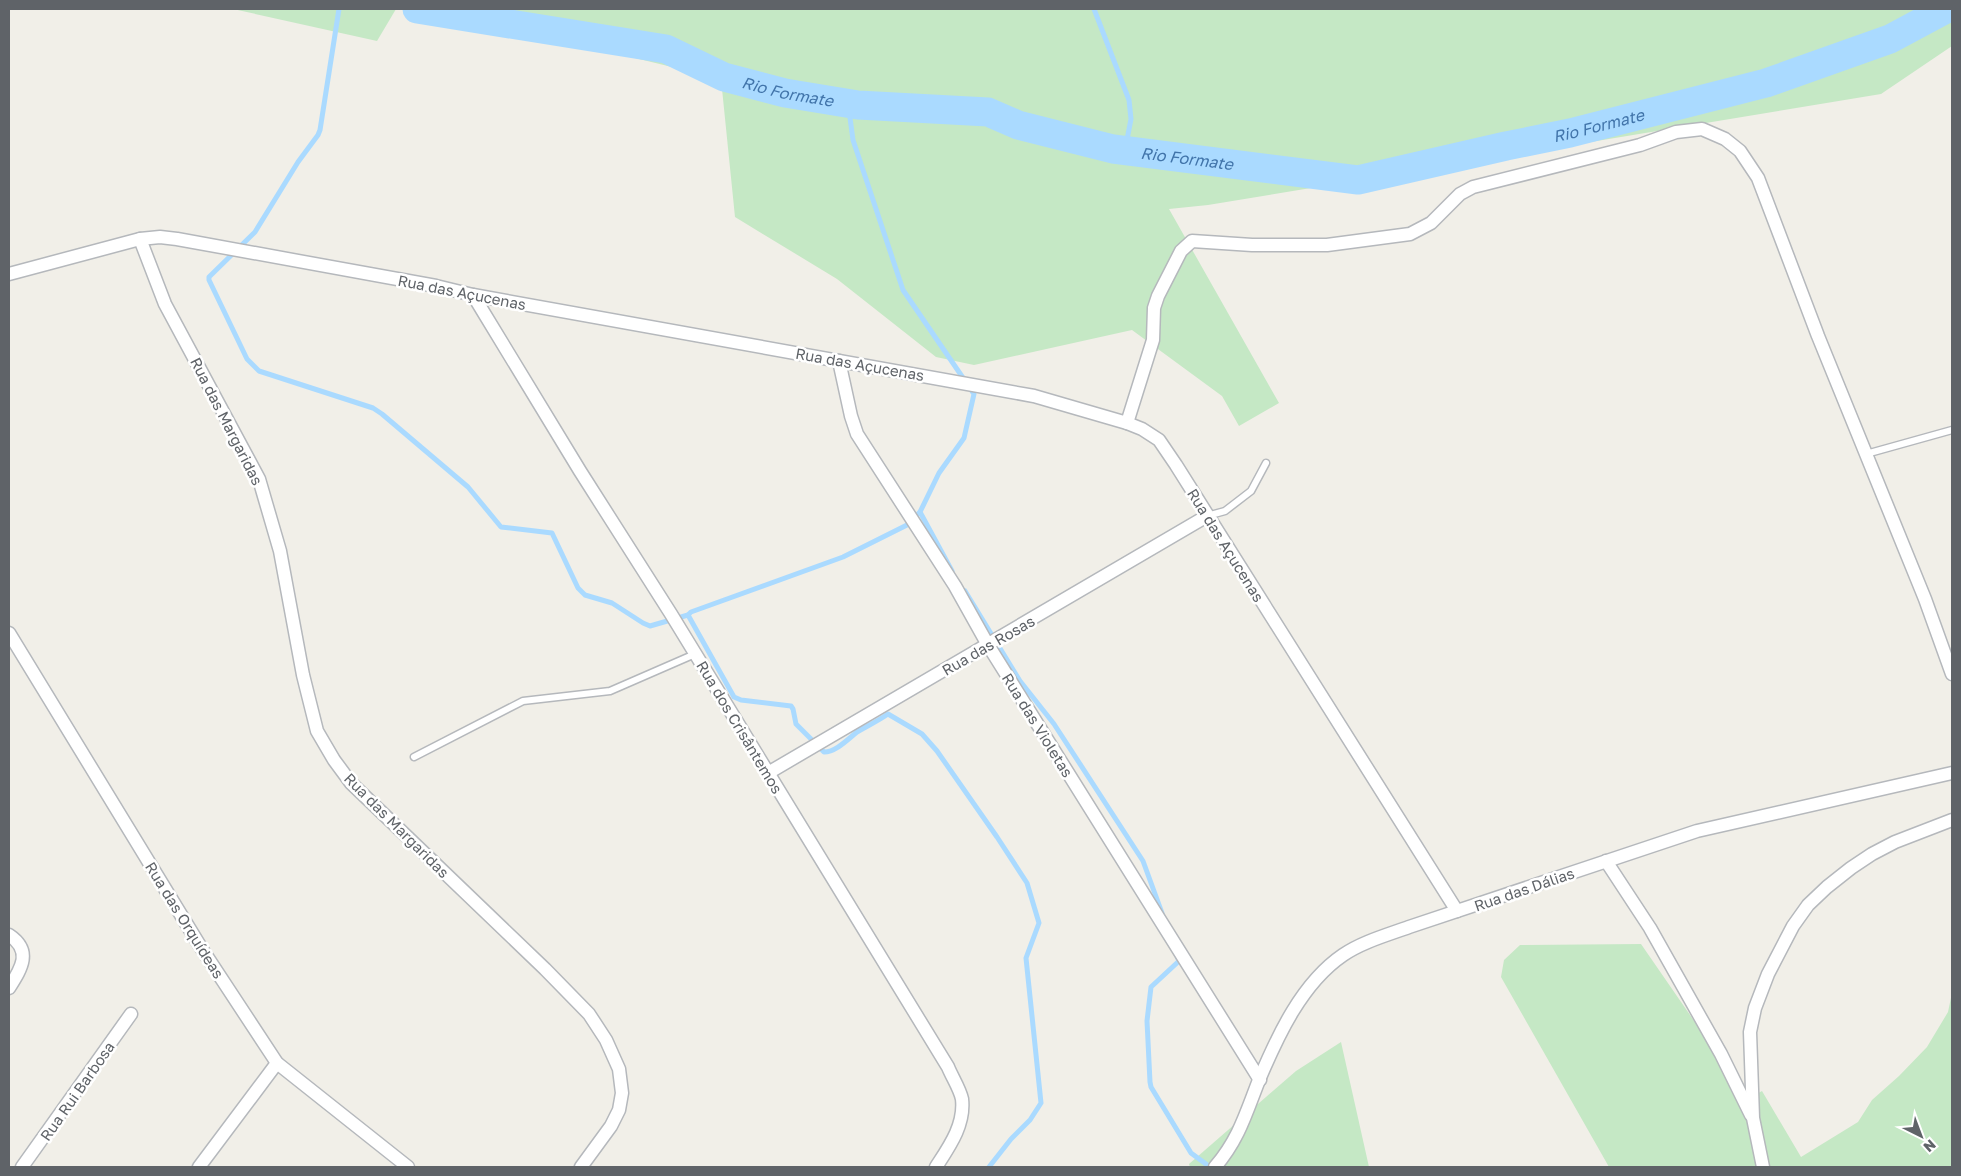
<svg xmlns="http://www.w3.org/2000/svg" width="1961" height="1176" font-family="'Golos Text',sans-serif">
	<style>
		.green { fill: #c5e8c5 }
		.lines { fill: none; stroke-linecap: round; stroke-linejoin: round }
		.stream { stroke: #aadaff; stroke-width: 5 }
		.river { stroke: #aadaff; stroke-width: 29 }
		.lane-casing { stroke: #b5b8bc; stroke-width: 9 }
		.street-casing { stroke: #b5b8bc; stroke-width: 15 }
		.lane { stroke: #fff; stroke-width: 6 }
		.street { stroke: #fff; stroke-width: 12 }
		.labels { text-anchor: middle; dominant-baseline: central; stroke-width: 5; stroke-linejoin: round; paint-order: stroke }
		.street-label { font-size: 15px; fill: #5f6368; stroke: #fff }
		.water-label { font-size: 16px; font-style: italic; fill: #4174aa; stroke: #fff }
	</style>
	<rect width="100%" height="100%" fill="#f1efe8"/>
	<g class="green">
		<path d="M233,9H396L377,41Z"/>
		<path d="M434,9H1952V46L1881,94L1208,205L1169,209L1279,403L1239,426L1222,396L1132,330L974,365L936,357L837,279L735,217L721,79Z"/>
		<path d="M1641,944L1748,1099L1762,1091L1801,1157L1858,1122L1872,1100L1899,1076L1927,1047L1948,1012L1952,993V1167H1609L1501,977L1504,960L1520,945Z"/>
		<path d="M1341,1042L1369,1167H1190L1189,1164L1296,1071Z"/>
	</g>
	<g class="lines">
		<g class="stream">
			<path d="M339,9L320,130L318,135L298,162L255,232L209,277V280L247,359L259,371L373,408L382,414L468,487L501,527L552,533L578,588L585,595L612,603L643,623L650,626L688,615L691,612L843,557L907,525L920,512L939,473L964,438L974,394L903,290L853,140L848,103"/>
			<path d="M1094,9L1129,100L1131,119L1125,150"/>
			<path d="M920,512L952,571"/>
			<path d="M965,591L1020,681L1054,724L1143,861L1162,913"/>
			<path d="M688,615L734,697L741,700L791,706L793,709L796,724L824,752C836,752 848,739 857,732C867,726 878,721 888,714L922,734L937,751L997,837L1027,883L1039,923L1026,958L1041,1103L1030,1120L1011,1139L989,1167"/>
			<path d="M1177,956L1179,961L1151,987L1147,1021L1150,1082L1151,1087L1191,1153L1210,1167"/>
		</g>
		<path class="river" id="s1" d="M417,9L666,49L724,77L785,93L858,105L988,112L1018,125L1113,149L1358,180L1506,146L1570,133L1766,83L1890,39L1946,9"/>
		<g class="lane-casing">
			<g id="lane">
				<path d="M1866,454L1952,430"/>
				<path d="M1207,516L1225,511L1251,491L1266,463"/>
				<path d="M414,757L523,701L610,691L695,654"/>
			</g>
		</g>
		<g class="street-casing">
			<g id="street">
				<path d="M140,239L165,304L259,479L280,551L303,675L317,731L334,760L351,783L545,969L589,1014L606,1040L619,1069L622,1093L619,1110L611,1126L581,1167"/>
				<path d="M9,274L140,239L160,237L177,239L436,286L473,295L1034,396L1127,423L1142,429L1159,440L1176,465L1457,911"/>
				<path d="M473,295L580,471L671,614L948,1067C952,1077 960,1089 962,1099C965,1125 949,1147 936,1167"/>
				<path d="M839,361L851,416L857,434L955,586L988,645L1260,1080"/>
				<path d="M1127,423L1153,340L1154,308L1158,296L1181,251L1192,241L1252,245H1327L1410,234L1431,223L1460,194L1473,187L1640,145L1676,132L1702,129L1725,139L1740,151L1758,178L1818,336L1925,599L1952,674"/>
				<path d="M9,633L200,946L277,1063L408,1167"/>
				<path d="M768,773L1207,516"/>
				<path d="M1606,861L1650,928L1721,1054L1751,1115"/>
				<path d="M9,935C33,951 21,969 9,988"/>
				<path d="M22,1167L131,1014"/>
				<path d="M199,1167L277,1063"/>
				<path d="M1215,1167C1239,1139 1246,1113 1259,1080C1278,1035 1302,983 1343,955C1362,942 1387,935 1409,927L1697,831L1952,773"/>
				<path d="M1763,1167L1753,1118L1750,1032L1755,1008L1768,974L1793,926L1808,905L1827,887L1851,868L1872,854L1895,842L1952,820"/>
			</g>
		</g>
		<use href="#lane" class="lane"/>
		<use href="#street" class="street"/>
	</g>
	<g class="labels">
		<g class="street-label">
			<text transform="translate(462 292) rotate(11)">Rua das Açucenas</text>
			<text transform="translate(860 364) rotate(10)">Rua das Açucenas</text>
			<text transform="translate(227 421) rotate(63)">Rua das Margaridas</text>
			<text transform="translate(1226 545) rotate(58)">Rua das Açucenas</text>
			<text transform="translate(988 645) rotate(-30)">Rua das Rosas</text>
			<text transform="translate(1038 725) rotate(58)">Rua das Violetas</text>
			<text transform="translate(740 727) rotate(59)">Rua dos Crisântemos</text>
			<text transform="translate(397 825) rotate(45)">Rua das Margaridas</text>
			<text transform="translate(1524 889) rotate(-19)">Rua das Dálias</text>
			<text transform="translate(185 920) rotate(58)">Rua das Orquídeas</text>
			<text transform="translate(77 1091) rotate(-55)">Rua Rui Barbosa</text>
		</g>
		<g class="water-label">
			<text stroke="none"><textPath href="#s1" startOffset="382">Rio Formate</textPath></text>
			<text stroke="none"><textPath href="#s1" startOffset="1208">Rio Formate</textPath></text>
			<text stroke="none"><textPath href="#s1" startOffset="789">Rio Formate</textPath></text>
		</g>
	</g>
	<rect width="1961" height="1176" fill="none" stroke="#5f6368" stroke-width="20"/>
	<g transform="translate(1921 1136) rotate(138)" stroke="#ffffff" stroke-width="4" paint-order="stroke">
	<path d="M0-4L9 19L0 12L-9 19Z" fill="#5f6368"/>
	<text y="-8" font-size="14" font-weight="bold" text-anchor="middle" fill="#5f6368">N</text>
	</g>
</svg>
